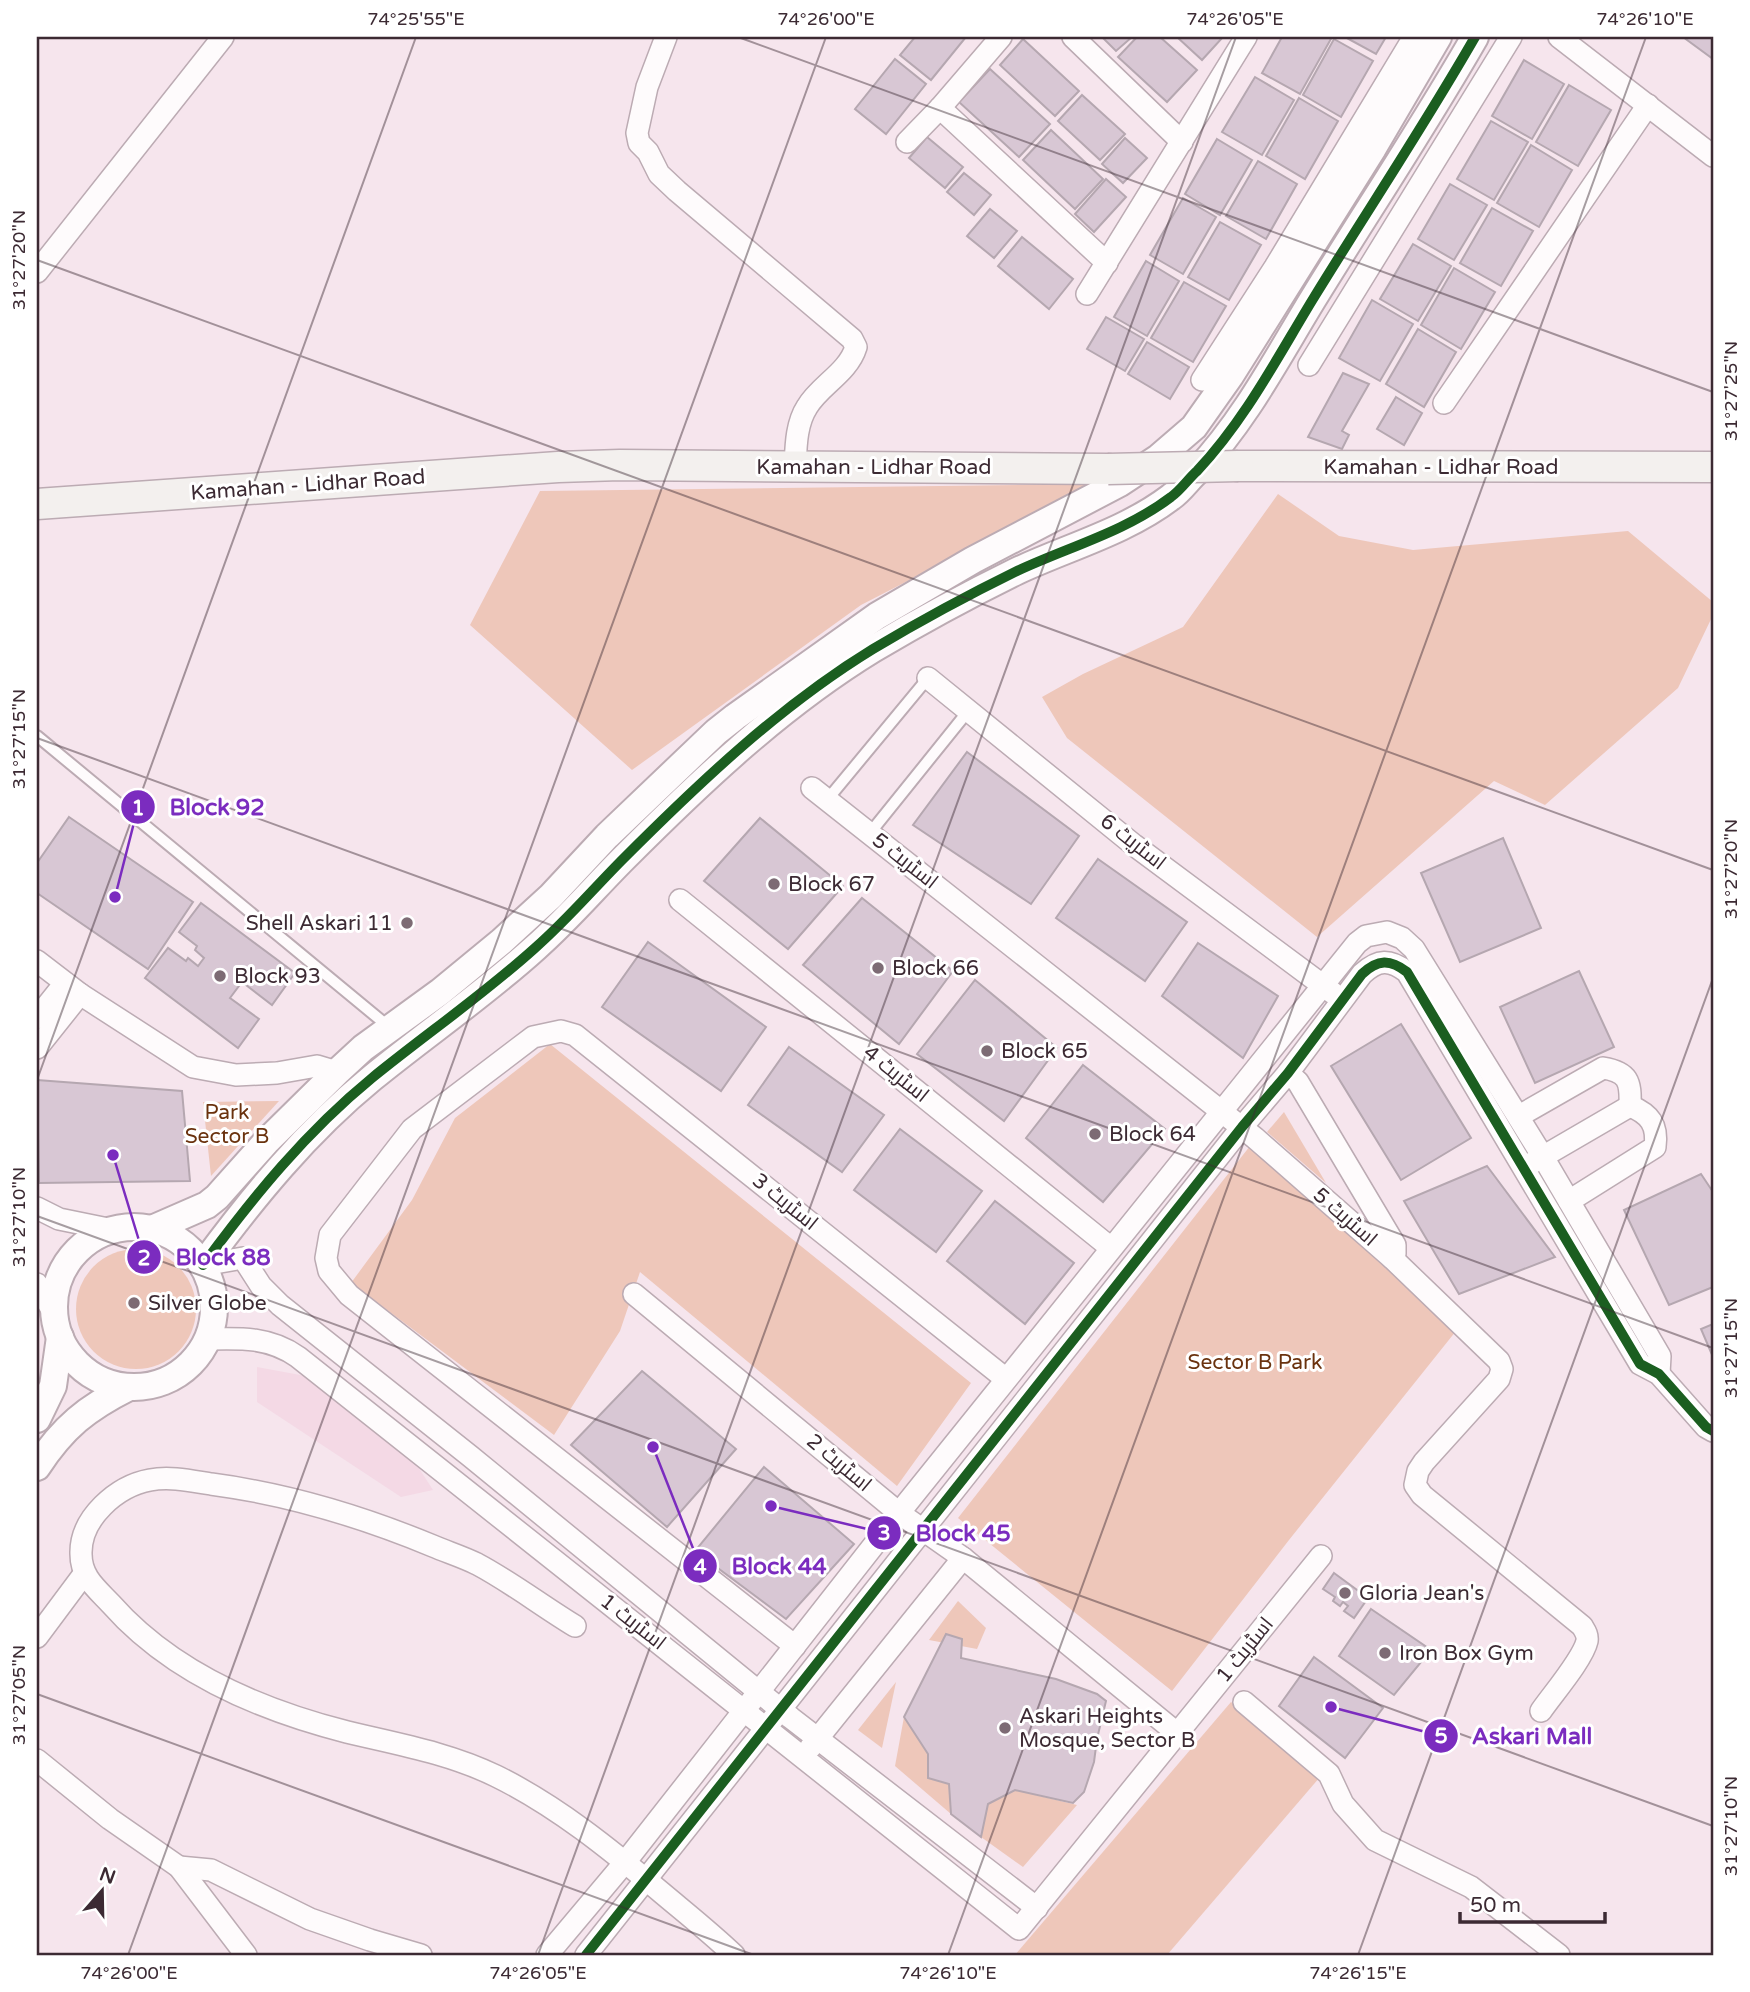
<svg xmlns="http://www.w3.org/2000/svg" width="1750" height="1992" font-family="'Varela Round',Cairo,sans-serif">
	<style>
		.built { fill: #f4d9e5 }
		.green { fill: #eec7ba }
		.building { fill: #d8c7d4; stroke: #b5a7b0; stroke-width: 2 }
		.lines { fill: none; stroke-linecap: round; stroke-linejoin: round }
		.service-casing { stroke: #bcabb3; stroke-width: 14 }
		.minor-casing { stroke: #bcabb3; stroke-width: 24 }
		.tertiary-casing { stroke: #bcabb3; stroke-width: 30 }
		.secondary-casing { stroke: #bcabb3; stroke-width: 33 }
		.service { stroke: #fefbfc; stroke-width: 10 }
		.minor { stroke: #fefbfc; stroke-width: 21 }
		.tertiary { stroke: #fefbfc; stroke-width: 26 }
		.secondary { stroke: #f3f0ee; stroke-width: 30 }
		.secondary-bridge-casing { stroke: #bcabb3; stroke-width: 33; stroke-linecap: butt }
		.secondary-bridge { stroke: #f3f0ee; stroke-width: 30 }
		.cycleway-casing { stroke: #fff; stroke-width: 15 }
		.cycleway { stroke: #1b5e20; stroke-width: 10 }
		.ticks { fill: none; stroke: #3c2a33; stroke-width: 2; stroke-opacity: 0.45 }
		.poi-dot { fill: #7d6b74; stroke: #fff; stroke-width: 2.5 }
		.labels { text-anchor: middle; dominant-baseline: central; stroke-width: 6; stroke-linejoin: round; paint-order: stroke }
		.street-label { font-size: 21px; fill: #3c2a33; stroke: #fff }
		.poi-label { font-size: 21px; fill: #3c2a33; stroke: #fff; text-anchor: start }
		.park-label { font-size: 21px; fill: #6a320e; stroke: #fff }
		.leader { fill: none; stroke: #7b2cbf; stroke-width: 2.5 }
		.callout-dot { fill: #7b2cbf; stroke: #fff; stroke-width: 2.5 }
		.mark-label { font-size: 21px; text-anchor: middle; font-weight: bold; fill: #fff }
		.callout-label { font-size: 23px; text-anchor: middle; font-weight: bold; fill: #7b2cbf; stroke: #fff; stroke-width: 6; stroke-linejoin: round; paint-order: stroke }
		.neatline { fill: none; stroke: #3c2a33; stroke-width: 2.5 }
		.ticks-label { font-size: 18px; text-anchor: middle; fill: #3c2a33 }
	</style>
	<rect width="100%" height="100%" fill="#f6e5ed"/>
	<path class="built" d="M257,1367L311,1377L413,1459L433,1490L401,1497L257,1402Z"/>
	<g class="green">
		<path d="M1096,484L861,605L632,770L470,625L540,491Z"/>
		<path d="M1278,494L1339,536L1413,550L1628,531L1713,602V615L1678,688L1545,805L1494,781L1317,937L1067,738L1042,697L1083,674L1183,627Z"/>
		<path d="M550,1044L971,1383L897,1486L640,1272L620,1331L554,1435L351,1283L412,1200L455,1118Z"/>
		<path d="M279,1101L211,1176L203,1102Z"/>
		<path d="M1284,1112L1326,1183L1267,1132Z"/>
		<path d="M1250,1146L1456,1331L1289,1540L1172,1691L958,1518Z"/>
		<circle cx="136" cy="1309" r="60"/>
		<path d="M958,1601L986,1628L977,1649L929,1640Z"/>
		<path d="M896,1682L882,1748L858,1730Z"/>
		<path d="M1231,1702L1320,1777L1167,1955H1015Z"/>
		<path d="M904,1717L928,1754V1778L949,1784L951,1814L895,1766Z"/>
		<path d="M1015,1790L1077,1805L1023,1867L981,1837L988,1804Z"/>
	</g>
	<g class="building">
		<path d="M915,37H966L931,80L900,55Z"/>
		<path d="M1102,37H1132L1116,51Z"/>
		<path d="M1137,37H1160L1197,70L1167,102L1118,57Z"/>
		<path d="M1177,37H1223L1202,60Z"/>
		<path d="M1282,37H1332L1300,94L1262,73Z"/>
		<path d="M1345,37H1386L1376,54Z"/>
		<path d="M1683,37H1713V59Z"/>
		<path d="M1023,39L1079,91L1055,116L1000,65Z"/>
		<path d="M1334,39L1373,61L1341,117L1303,95Z"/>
		<path d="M895,59L926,84L886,134L855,109Z"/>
		<path d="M1524,60L1564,84L1532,139L1492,116Z"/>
		<path d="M990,69L1050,124L1019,157L959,102Z"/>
		<path d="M1255,77L1294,100L1262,155L1222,132Z"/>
		<path d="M1569,85L1611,110L1578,166L1536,142Z"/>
		<path d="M1082,95L1125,134L1100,160L1058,121Z"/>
		<path d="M1299,98L1338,121L1305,179L1266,156Z"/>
		<path d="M1491,121L1528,142L1494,200L1457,179Z"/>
		<path d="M1051,130L1103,179L1075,209L1023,160Z"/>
		<path d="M927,137L963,167L945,188L909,158Z"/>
		<path d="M1125,138L1147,158L1123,183L1102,164Z"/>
		<path d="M1217,139L1252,160L1220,215L1185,194Z"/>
		<path d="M1531,145L1572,170L1539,227L1497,203Z"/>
		<path d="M1258,161L1297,184L1266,239L1226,216Z"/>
		<path d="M964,173L991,195L974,215L947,192Z"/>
		<path d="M1106,179L1126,197L1094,232L1075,214Z"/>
		<path d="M1450,184L1487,205L1454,260L1418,239Z"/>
		<path d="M1183,198L1216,217L1183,274L1150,255Z"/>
		<path d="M1492,208L1533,231L1501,286L1460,263Z"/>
		<path d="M990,209L1017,231L994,258L967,236Z"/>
		<path d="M1220,222L1261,245L1229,300L1188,277Z"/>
		<path d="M1022,237L1073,279L1049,309L998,266Z"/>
		<path d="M1413,244L1451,266L1418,321L1380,299Z"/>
		<path d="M1146,261L1179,281L1147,336L1114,317Z"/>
		<path d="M1454,268L1495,292L1461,349L1421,325Z"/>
		<path d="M1184,282L1226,306L1193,362L1151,338Z"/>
		<path d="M1372,300L1413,324L1380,381L1339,358Z"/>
		<path d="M1106,317L1144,339L1125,371L1087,349Z"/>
		<path d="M1418,329L1456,352L1424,407L1386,384Z"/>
		<path d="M1147,342L1189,367L1170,399L1128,374Z"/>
		<path d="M1343,373L1369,384L1342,431L1349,435L1342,449L1308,437Z"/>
		<path d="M1396,397L1422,413L1404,445L1377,429Z"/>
		<path d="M967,752L1079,836L1031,904L913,825Z"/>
		<path d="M69,817L193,902L148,969L37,893V863Z"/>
		<path d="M760,818L843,886L788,949L704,881Z"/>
		<path d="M1503,838L1541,928L1460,962L1421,873Z"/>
		<path d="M1098,859L1187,922L1145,981L1056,918Z"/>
		<path d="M862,898L953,971L899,1044L803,965Z"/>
		<path d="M201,903L295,973L272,1005L242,982L230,998L259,1019L238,1048L145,978L168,948L186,961L188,958L198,966L204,958L195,950L197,946L179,932Z"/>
		<path d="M648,942L766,1027L721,1091L602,1007Z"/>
		<path d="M1198,943L1278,996L1243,1058L1162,996Z"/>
		<path d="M1579,971L1614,1047L1535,1083L1500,1007Z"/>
		<path d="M975,980L1057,1048L1004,1121L917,1054Z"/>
		<path d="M1401,1024L1471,1138L1401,1180L1331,1066Z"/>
		<path d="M789,1047L884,1115L842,1172L748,1105Z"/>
		<path d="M1083,1065L1165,1129L1103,1202L1026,1138Z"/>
		<path d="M37,1080L182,1091L190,1181L39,1183Z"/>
		<path d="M900,1129L982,1191L936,1252L854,1190Z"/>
		<path d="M1487,1166L1555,1257L1459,1294L1404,1201Z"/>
		<path d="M1701,1174L1713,1192V1287L1669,1305L1624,1210Z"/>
		<path d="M995,1201L1074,1263L1025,1324L947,1261Z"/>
		<path d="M1713,1324V1357L1701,1329Z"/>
		<path d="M642,1371L736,1449L667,1527L571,1445Z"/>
		<path d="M764,1467L854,1544L786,1619L695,1551Z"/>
		<path d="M1334,1573L1368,1598L1354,1618L1344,1611L1348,1606L1343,1602L1340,1606L1333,1601L1335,1597L1323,1589Z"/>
		<path d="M1371,1609L1431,1650L1394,1695L1339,1656Z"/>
		<path d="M946,1634L962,1639L961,1658L1056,1679L1097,1694L1106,1701L1097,1739L1094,1762L1084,1792L1073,1803L1015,1790L988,1804L981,1837L951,1814L949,1784L928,1778V1754L904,1717Z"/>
		<path d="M1314,1657L1383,1708L1345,1758L1279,1706Z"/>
	</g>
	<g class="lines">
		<g class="service-casing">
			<g id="service">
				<path d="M37,736L389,1027"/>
				<path d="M827,800L928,678"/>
				<path d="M870,833L969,710"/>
			</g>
		</g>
		<g class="minor-casing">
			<g id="minor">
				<path d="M666,37L647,87L637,133L639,143L648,152L659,174L677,191L852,339L856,347C848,373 820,385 807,407C796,424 796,447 795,467"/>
				<path d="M1073,37L1182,142"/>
				<path d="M1559,37L1713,156"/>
				<path d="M940,108L1107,263"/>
				<path d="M907,142L940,108L1001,37"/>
				<path d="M37,272L223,37"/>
				<path d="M1087,294L1246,37"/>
				<path d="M1309,365L1511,37"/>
				<path d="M1202,380L1275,267L1414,37"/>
				<path d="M1444,403L1648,105"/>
				<path d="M928,678L1134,845L1333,993"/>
				<path d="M812,788L1255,1138L1392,1258L1499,1361L1502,1369L1499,1379L1424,1462L1418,1471L1415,1485L1422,1495L1582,1626C1585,1631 1588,1635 1587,1641C1583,1659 1552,1695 1541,1711"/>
				<path d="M680,900L1111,1248"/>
				<path d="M37,961L80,994L193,1067L236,1075L277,1073L317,1066L337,1072"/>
				<path d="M37,1018L65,983"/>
				<path d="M37,1048L80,994"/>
				<path d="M1288,1073L1298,1082L1395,1245V1254L1392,1258"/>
				<path d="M1519,1116L1603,1068C1628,1072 1631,1081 1630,1106"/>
				<path d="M1532,1163L1630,1106"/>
				<path d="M1569,1201L1655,1147C1658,1125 1650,1114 1630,1106"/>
				<path d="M37,1208L59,1219L113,1230"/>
				<path d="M203,1265L243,1258L261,1286L280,1305L470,1456L791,1718L1037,1908"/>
				<path d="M37,1284L55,1315"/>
				<path d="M634,1294L899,1513L963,1558L1178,1734"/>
				<path d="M208,1339C241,1338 270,1337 298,1357L1019,1929L1321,1556"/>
				<path d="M575,1626C542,1606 511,1582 477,1564C463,1557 447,1552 433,1546C363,1517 287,1494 211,1484C192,1481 170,1476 150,1480C117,1486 80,1518 81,1554C81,1577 96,1588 111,1604C171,1672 260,1710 347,1732C397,1744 449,1753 496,1776C557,1806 611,1850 662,1893C687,1914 711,1933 734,1955"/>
				<path d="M37,1637L84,1574"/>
				<path d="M795,1646L349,1295L329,1271L326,1258L330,1235L412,1129L533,1037L561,1031L575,1035L1006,1379"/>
				<path d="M1244,1702L1329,1774L1343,1804L1375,1840L1471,1887L1559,1955"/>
				<path d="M810,1748L963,1558"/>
				<path d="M37,1760L110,1819L179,1867L246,1955"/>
				<path d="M179,1867L211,1870L310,1919L370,1940L421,1955"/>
				<path d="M547,1955L626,1861L899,1513L1357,943L1366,936L1387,932L1402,938L1414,949L1543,1157L1660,1356L1659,1374"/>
				<path d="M586,1955L1242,1127L1288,1073L1362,974C1378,959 1390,959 1407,972L1640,1364L1659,1374L1706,1427L1713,1431"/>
			</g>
		</g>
		<g class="tertiary-casing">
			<g id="tertiary">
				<circle cx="134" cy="1307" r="80"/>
				<path d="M152,1229L207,1205L217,1197L266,1142L337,1072L363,1048L440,992L502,941L551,896L607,836L716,732L735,717L877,616L973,560L1120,483L1158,458L1194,427L1230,376L1264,322L1373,148L1438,37"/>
				<path d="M203,1265C253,1197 306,1132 372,1078C426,1034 483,995 535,948C567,920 594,888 624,858C701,781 780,706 873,649C920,621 968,595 1017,571C1068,547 1125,532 1171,497C1181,490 1188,479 1197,471C1245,420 1277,358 1313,299C1367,211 1424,126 1475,37"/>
				<path d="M37,1419L53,1386L60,1337"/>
				<path d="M37,1467C63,1427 87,1408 129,1387"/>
			</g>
		</g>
		<g class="secondary-casing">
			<g id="secondary">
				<path d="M1238,466L1713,467"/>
				<path d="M37,504L558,467L620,465L1108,469"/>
			</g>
		</g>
		<use href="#service" class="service"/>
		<use href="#minor" class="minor"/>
		<use href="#tertiary" class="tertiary"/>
		<use href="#secondary" class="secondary"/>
		<g class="secondary-bridge-casing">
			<path id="secondary-bridge" d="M1108,469L1238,466"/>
		</g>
		<use href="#secondary-bridge" class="secondary-bridge"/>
		<g class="cycleway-casing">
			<g id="cycleway">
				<path d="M203,1265C253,1197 306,1132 372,1078C426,1034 483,995 535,948C567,920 594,888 624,858C701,781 780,706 873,649C920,621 968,595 1017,571C1068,547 1125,532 1171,497C1181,490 1188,479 1197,471C1245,420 1277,358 1313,299C1367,211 1424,126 1475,37"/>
				<path d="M586,1955L1242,1127L1288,1073L1362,974C1378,959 1390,959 1407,972L1640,1364L1659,1374L1706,1427L1713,1431"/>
			</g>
		</g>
		<use href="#cycleway" class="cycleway"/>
	</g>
	<path class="ticks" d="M738,37L1713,392M37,260L1713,870M37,738L1713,1348M37,1080L416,37M37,1216L1713,1826M37,1694L754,1955M128,1955L826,37M538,1955L1236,37M948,1955L1646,37M1358,1955L1713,978"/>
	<g class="poi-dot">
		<circle cx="774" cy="884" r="7"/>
		<circle cx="407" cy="923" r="7"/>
		<circle cx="878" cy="968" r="7"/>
		<circle cx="220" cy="976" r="7"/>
		<circle cx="987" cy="1051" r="7"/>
		<circle cx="1095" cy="1134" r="7"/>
		<circle cx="134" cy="1303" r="7"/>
		<circle cx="1345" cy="1593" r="7"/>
		<circle cx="1385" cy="1653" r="7"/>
		<circle cx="1005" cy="1728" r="7"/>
	</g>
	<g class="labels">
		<g class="street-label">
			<text x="874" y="467">Kamahan - Lidhar Road</text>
			<text x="1441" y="467">Kamahan - Lidhar Road</text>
			<text transform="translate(308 485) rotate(-4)">Kamahan - Lidhar Road</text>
			<text transform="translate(1133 842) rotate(38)">اسٹریٹ 6</text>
			<text transform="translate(905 861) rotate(38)">اسٹریٹ 5</text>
			<text transform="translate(896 1074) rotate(39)">اسٹریٹ 4</text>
			<text transform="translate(785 1202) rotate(39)">اسٹریٹ 3</text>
			<text transform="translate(1345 1217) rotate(41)">اسٹریٹ 5</text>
			<text transform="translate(839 1463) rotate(40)">اسٹریٹ 2</text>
			<text transform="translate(633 1622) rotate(38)">اسٹریٹ 1</text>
			<text transform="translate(1245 1650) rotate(-51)">اسٹریٹ 1</text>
		</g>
		<g class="poi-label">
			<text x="788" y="884">Block 67</text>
			<text x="393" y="923" text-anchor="end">Shell Askari 11</text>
			<text x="892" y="968">Block 66</text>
			<text x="234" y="976">Block 93</text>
			<text x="1001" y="1051">Block 65</text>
			<text x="1109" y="1134">Block 64</text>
			<text x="148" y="1303">Silver Globe</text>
			<text x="1359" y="1593">Gloria Jean's</text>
			<text x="1399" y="1653">Iron Box Gym</text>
			<text x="1019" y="1716">Askari Heights<tspan x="1019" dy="24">Mosque, Sector B</tspan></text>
		</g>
		<g class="park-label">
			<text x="227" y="1112">Park<tspan x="227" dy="24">Sector B</tspan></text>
			<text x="1255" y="1362">Sector B Park</text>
		</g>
	</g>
	<path class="leader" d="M115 897L138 807M113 1155L144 1257M771 1506L884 1533M653 1447L700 1566M1331 1707L1441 1736"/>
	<g class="callout-dot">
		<circle cx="115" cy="897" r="7"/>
		<circle cx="113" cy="1155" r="7"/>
		<circle cx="771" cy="1506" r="7"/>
		<circle cx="653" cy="1447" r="7"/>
		<circle cx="1331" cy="1707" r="7"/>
		<circle cx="138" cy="807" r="18"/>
		<circle cx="144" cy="1257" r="18"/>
		<circle cx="884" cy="1533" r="18"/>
		<circle cx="700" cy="1566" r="18"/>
		<circle cx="1441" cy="1736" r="18"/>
	</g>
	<g class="mark-label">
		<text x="138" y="815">1</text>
		<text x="144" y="1265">2</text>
		<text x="884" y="1540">3</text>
		<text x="700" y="1574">4</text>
		<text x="1441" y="1743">5</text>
	</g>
	<g class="callout-label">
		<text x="217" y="815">Block 92</text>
		<text x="223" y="1265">Block 88</text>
		<text x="963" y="1541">Block 45</text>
		<text x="779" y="1574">Block 44</text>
		<text x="1532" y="1744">Askari Mall</text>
	</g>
	<rect width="1750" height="1992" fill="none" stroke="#ffffff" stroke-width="77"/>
	<g transform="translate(102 1891) rotate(20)" stroke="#ffffff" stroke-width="5" paint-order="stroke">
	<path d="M0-5L12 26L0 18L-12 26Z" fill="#3c2a33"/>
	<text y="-10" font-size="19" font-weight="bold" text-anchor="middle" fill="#3c2a33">N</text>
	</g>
	<path d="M1460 1912v10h145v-10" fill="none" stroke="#3c2a33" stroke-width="3.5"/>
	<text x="1470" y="1912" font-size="21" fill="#3c2a33" stroke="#ffffff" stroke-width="5" paint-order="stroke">50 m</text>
	<rect x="38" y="38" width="1674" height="1916" class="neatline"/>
	<g class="ticks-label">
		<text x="416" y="25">74°25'55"E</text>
		<text x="826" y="25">74°26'00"E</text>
		<text x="1235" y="25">74°26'05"E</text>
		<text x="1645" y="25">74°26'10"E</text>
		<text transform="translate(19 260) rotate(-90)" y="6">31°27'20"N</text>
		<text transform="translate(1731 391) rotate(-90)" y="6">31°27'25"N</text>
		<text transform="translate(19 739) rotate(-90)" y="6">31°27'15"N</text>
		<text transform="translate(1731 869) rotate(-90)" y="6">31°27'20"N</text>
		<text transform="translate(19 1217) rotate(-90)" y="6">31°27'10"N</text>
		<text transform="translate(1731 1348) rotate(-90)" y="6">31°27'15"N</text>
		<text transform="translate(19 1695) rotate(-90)" y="6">31°27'05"N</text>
		<text transform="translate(1731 1826) rotate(-90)" y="6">31°27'10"N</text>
		<text x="129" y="1979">74°26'00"E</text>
		<text x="538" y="1979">74°26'05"E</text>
		<text x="948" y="1979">74°26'10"E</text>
		<text x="1358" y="1979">74°26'15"E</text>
	</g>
</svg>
